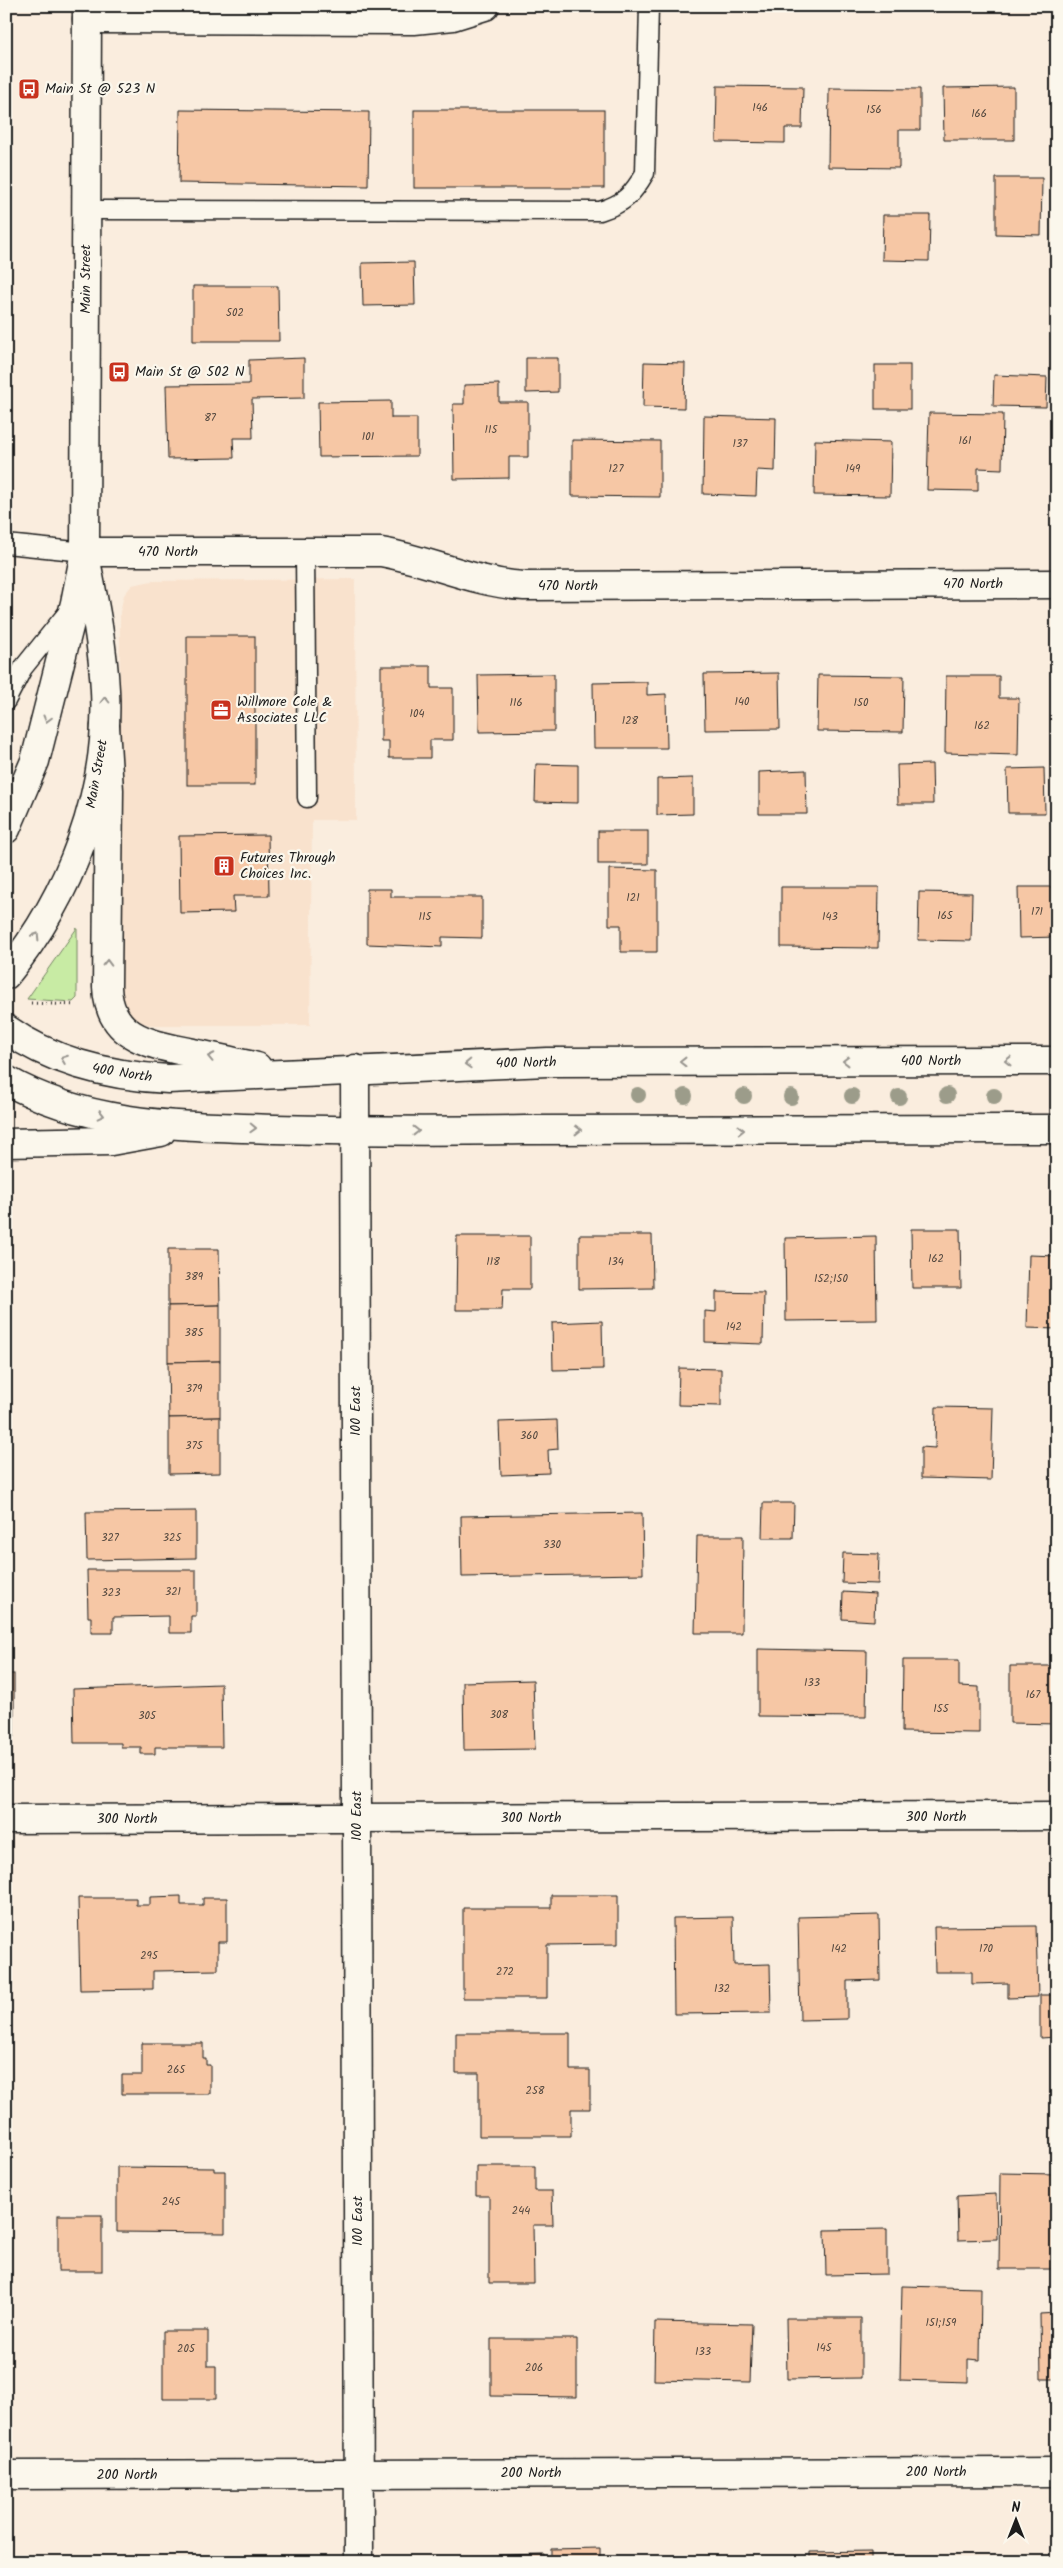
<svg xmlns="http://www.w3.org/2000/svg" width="1063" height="2568" font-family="Kalam,sans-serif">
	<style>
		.built { fill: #f9e2cd }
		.green { fill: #c8eba4; stroke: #728460 }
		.building { fill: #f6c7a5; stroke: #1c1c1c }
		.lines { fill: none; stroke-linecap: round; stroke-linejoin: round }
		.lane-casing { stroke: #1c1c1c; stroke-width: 21 }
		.street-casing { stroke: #1c1c1c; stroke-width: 31 }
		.secondary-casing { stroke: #1c1c1c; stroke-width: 31 }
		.path { stroke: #1c1c1c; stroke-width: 3; stroke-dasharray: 1 4; stroke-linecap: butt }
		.lane { stroke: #fbf7ec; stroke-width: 18 }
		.street { stroke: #fbf7ec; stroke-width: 28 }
		.secondary { stroke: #fbf7ec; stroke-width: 28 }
		.tree { fill: #9c9c8a }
		.oneway { stroke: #97948e }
		.labels { text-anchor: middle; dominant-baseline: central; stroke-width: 4.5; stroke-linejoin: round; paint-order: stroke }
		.number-label { font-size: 11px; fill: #52473e }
		.poi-label { font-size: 14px; fill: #1c1c1c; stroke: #fbf7ec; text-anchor: start }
		.street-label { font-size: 14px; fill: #1c1c1c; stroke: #fbf7ec }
	</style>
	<rect width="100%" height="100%" fill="#faedde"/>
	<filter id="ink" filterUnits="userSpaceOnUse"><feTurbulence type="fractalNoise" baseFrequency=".02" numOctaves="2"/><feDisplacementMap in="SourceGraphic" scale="10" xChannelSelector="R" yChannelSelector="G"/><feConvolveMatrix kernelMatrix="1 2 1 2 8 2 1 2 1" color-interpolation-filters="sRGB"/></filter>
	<g filter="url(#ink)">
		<path class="built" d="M355,579L356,820H312L310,1025H150L141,1022L125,1010L120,997L119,976L120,612L124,595L132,585L152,581Z"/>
		<path class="green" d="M77,928V998L73,1002L27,999Z"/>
		<g class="building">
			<path d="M717,86L803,87L802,128H785V143L716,142Z"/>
			<path d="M1014,87V140H944L943,88Z"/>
			<path d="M829,88L920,89V130H899V168L828,167Z"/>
			<path d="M180,110L369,112L368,186L179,183Z"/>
			<rect x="414" y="110" width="190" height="78"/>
			<path d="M996,178H1042L1041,235L996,234Z"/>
			<path d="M883,215H930L929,261L882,260Z"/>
			<path d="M414,262L415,305L363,306L362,263Z"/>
			<path d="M193,286H278L279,341H193Z"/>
			<path d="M304,358V398L252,399L253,438H233L234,458L168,459L166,385L249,384V360Z"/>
			<path d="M526,358H558V392L526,393Z"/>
			<path d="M644,362L685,363L684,408L643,407Z"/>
			<rect x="875" y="365" width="35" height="44"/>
			<path d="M994,375L1047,377L1046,407L993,406Z"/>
			<path d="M499,384V402H528V457H509V478L454,479L453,404H464V385Z"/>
			<path d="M391,401V418H417V456L319,457L318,402Z"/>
			<path d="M929,413L1003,414L1002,469L978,468V491L927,490Z"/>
			<path d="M704,416L776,418L775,471L757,470L756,496L703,494Z"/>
			<path d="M572,440L660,441V497L572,496Z"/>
			<path d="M815,440L891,442L890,496L814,495Z"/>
			<rect x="187" y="636" width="68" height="149"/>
			<path d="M381,666H431V688H453V740H430V758H389V741H381Z"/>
			<path d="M779,673L780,729L705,730L704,674Z"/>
			<path d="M554,674V731L479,732L478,675Z"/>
			<path d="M818,675L904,676L903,732L817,731Z"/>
			<path d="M946,676H999V698H1019L1018,755L945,753Z"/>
			<path d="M647,682V695L666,694L667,748H594L593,683Z"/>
			<path d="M536,764L578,765V803L535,802Z"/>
			<path d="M932,764L933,804H898L897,765Z"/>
			<path d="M1044,768L1045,813H1008L1007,769Z"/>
			<path d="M806,770L807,814H759V772Z"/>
			<path d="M693,778V814L657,815V779Z"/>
			<rect x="598" y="831" width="50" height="33"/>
			<path d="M268,835L269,896H233L234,912L180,913L179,836Z"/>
			<path d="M609,869L657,870V952H621V925H609Z"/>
			<path d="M781,887H879L878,948L781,947Z"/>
			<path d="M1018,887H1057V937L1019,938Z"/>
			<path d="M367,889H391V897H482V938L442,937V947L367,944Z"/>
			<path d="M919,892L972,893L971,941L918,940Z"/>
			<path d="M911,1229H960L961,1288H912Z"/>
			<path d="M579,1235H652L653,1288L579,1289Z"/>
			<path d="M457,1236H530V1289H503L502,1310H456Z"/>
			<path d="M876,1236L877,1320L786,1321L785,1238Z"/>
			<path d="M168,1249H219L220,1305L168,1306Z"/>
			<path d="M1029,1255L1057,1256V1329L1027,1328Z"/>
			<path d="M716,1292L764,1293L763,1344L705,1342V1311L716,1312Z"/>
			<path d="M220,1305V1361L168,1362V1306Z"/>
			<path d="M602,1321L603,1369L553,1370L552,1323Z"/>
			<path d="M220,1361V1417L169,1418L168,1362Z"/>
			<path d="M679,1368L721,1369V1406L678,1405Z"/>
			<path d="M936,1407L993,1408L991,1480L921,1478V1447L935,1448Z"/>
			<path d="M220,1417V1473L169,1474V1418Z"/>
			<path d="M557,1420L558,1449L548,1450L549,1473L501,1475L499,1422Z"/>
			<path d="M763,1503H794L793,1538H762Z"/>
			<path d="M196,1511V1558L87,1560L86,1512Z"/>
			<path d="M642,1513L643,1574L462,1577L461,1516Z"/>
			<path d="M697,1536H743L742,1633H695Z"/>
			<path d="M843,1553L879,1554L878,1584L842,1583Z"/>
			<path d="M87,1570H196V1616H191V1633H169V1616L113,1617V1633H91V1617H88Z"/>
			<path d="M1054,1587H1057V1623H1055Z"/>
			<path d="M843,1592L875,1594L874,1621L842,1619Z"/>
			<path d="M758,1649L867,1651L866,1717L758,1716Z"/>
			<path d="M903,1660H959V1686L979,1687V1733L902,1732Z"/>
			<path d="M1010,1666H1057V1724L1010,1723Z"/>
			<rect x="6" y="1674" width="8" height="62"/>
			<path d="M533,1680L535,1749L464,1750L463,1682Z"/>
			<path d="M221,1684L222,1747H155V1754H141V1747H121V1743H74L73,1689Z"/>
			<path d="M551,1895H618V1944L547,1945V1998H463V1908H551Z"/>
			<path d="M181,1896V1905H203V1898H227V1942H218V1970L153,1971V1989L80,1990L78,1898H136V1905H150V1897Z"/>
			<path d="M879,1915L880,1980L847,1981V2019L800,2020L798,1917Z"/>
			<path d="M733,1917L734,1965L770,1964L771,2013L674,2014L673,1918Z"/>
			<path d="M1036,1926L1038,1997L1008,1998V1983L972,1984V1972H935L934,1927Z"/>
			<path d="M1040,1995H1057V2037L1040,2038Z"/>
			<path d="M456,2033H570V2070H590V2109H571V2136H479V2073H456Z"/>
			<path d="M142,2043H203V2058H206V2065H210V2094H122V2075H142Z"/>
			<path d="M476,2166H535V2191H552L553,2225H533L534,2283H489V2196H476Z"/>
			<path d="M117,2167L214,2168V2171H225V2233L117,2232Z"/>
			<path d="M1000,2173L1057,2174V2269H999Z"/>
			<path d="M996,2194L997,2239L958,2240L957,2196Z"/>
			<rect x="58" y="2215" width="44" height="56"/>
			<path d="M887,2229V2274L826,2275L825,2230Z"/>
			<path d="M902,2286L981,2288L980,2360L968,2359V2382L900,2380Z"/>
			<path d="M1057,2313V2379H1041L1040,2314Z"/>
			<path d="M786,2318H861V2378L787,2379Z"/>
			<path d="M655,2322L752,2324L750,2382L654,2380Z"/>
			<path d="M163,2331H208V2366H216V2399H163Z"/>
			<path d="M491,2339H577V2397L491,2396Z"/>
			<path d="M600,2548V2562H551V2549Z"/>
			<path d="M871,2551V2562H810V2552Z"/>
			<path d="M544,2554V2562H470V2556Z"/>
			<path d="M751,2558V2562H674V2559Z"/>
		</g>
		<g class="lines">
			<g class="lane-casing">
				<g id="lane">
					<path d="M86,210L600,211C625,203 632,195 645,173L649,6"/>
					<path d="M6,544L85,552"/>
					<path d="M305,551L307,798"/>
					<path d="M6,701L23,668L68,612"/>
				</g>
			</g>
			<g class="street-casing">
				<g id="street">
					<path d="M87,19L414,20L453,16L485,6"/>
					<path d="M85,552H381C429,560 474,583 524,586L1057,584"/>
					<path d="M355,1069L359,2562"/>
					<path d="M6,1819L1057,1816"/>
					<path d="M6,2475L1057,2472"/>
				</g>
			</g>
			<g class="secondary-casing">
				<g id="secondary">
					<path d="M105,726L109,790L107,987C109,1039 151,1044 193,1053C214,1057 235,1062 257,1067"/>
					<path d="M6,829L35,761L75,603L85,552L87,6"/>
					<path d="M6,975C70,896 110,793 105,690C103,648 95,607 87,566"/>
					<path d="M6,1029C54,1063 111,1076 168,1079L547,1062L1057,1061"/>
					<path d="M6,1080C88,1127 184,1126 275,1129C359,1131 442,1131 525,1130C702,1130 880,1129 1057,1129"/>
					<path d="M6,1143L111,1141L161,1132"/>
				</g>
			</g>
			<path class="path" d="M31,1003L75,1005"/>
			<use href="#lane" class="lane"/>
			<use href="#street" class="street"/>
			<use href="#secondary" class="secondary"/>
		</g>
		<g class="tree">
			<circle cx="638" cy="1095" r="8"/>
			<circle cx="947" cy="1095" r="8"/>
			<circle cx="685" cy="1096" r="8"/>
			<circle cx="744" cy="1096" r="8"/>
			<circle cx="852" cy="1096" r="8"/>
			<circle cx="994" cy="1096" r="8"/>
			<circle cx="791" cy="1097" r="8"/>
			<circle cx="899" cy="1097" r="8"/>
		</g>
		<defs><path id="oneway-chevron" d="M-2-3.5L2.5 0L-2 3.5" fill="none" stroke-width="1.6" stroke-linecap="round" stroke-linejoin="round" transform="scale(1.25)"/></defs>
		<g class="oneway">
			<use href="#oneway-chevron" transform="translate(105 700) rotate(-90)"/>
			<use href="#oneway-chevron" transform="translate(47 719) rotate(105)"/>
			<use href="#oneway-chevron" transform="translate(36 936) rotate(-58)"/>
			<use href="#oneway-chevron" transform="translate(107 963) rotate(-89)"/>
			<use href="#oneway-chevron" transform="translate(211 1057) rotate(-168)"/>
			<use href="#oneway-chevron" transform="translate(64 1059) rotate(-159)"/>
			<use href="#oneway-chevron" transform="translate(846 1061) rotate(180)"/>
			<use href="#oneway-chevron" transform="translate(1008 1061) rotate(180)"/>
			<use href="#oneway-chevron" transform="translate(683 1062) rotate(180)"/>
			<use href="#oneway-chevron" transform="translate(468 1064) rotate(178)"/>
			<use href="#oneway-chevron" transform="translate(101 1115) rotate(13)"/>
			<use href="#oneway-chevron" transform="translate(253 1128) rotate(2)"/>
			<use href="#oneway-chevron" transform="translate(578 1130)"/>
			<use href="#oneway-chevron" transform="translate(741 1130)"/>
			<use href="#oneway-chevron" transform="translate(416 1131)"/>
		</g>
	</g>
	<defs>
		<g id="bus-square" transform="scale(1.125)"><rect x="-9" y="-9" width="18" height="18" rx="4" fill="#c8321e" stroke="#fbf7ec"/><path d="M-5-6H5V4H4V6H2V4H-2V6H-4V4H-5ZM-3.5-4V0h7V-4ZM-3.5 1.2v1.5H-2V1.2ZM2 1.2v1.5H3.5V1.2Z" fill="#fff"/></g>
		<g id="office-square" transform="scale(1.125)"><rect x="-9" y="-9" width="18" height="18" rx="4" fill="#c8321e" stroke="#fbf7ec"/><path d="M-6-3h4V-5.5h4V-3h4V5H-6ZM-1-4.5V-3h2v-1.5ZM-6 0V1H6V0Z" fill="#fff"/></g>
		<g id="building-square" transform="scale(1.125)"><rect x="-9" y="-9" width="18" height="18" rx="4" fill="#c8321e" stroke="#fbf7ec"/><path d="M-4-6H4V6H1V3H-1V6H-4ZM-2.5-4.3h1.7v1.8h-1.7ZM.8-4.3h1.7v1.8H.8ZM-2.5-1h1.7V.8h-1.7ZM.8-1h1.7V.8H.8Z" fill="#fff"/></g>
	</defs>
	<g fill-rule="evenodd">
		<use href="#bus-square" x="29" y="89"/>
		<use href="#bus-square" x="119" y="372"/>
		<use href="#office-square" x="221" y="710"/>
		<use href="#building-square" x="224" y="866"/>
	</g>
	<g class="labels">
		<g class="number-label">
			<text x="760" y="108">146</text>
			<text x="874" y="110">156</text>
			<text x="979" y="114">166</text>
			<text x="235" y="313">502</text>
			<text x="210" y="418">87</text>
			<text x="491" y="430">115</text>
			<text x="368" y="437">101</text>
			<text x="965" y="441">161</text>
			<text x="740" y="444">137</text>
			<text x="616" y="469">127</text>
			<text x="853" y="469">149</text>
			<text x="742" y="702">140</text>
			<text x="516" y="703">116</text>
			<text x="861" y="703">150</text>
			<text x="417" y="714">104</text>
			<text x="630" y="721">128</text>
			<text x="982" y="726">162</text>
			<text x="633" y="898">121</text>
			<text x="1037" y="912">171</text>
			<text x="945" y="916">165</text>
			<text x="425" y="917">115</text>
			<text x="830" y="917">143</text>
			<text x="936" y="1259">162</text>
			<text x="493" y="1262">118</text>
			<text x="616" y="1262">134</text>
			<text x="194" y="1277">389</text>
			<text x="831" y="1279">152;150</text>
			<text x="734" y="1327">142</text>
			<text x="194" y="1333">385</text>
			<text x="194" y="1389">379</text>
			<text x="529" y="1436">360</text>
			<text x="194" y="1446">375</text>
			<text x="110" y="1538">327</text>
			<text x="172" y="1538">325</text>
			<text x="552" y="1545">330</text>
			<text x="173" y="1592">321</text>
			<text x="111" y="1593">323</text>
			<text x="812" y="1683">133</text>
			<text x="1033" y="1695">167</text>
			<text x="941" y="1709">155</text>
			<text x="499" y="1715">308</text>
			<text x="147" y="1716">305</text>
			<text x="839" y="1949">142</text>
			<text x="986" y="1949">170</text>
			<text x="149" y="1956">295</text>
			<text x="505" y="1972">272</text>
			<text x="722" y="1989">132</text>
			<text x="176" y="2070">265</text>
			<text x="535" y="2091">258</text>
			<text x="171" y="2202">245</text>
			<text x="521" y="2211">244</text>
			<text x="941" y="2323">151;159</text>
			<text x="824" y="2348">145</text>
			<text x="186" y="2349">205</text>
			<text x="703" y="2352">133</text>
			<text x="534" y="2368">206</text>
		</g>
		<g class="poi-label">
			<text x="45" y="89">Main St @ 523 N</text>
			<text x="135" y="372">Main St @ 502 N</text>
			<text x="237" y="702">Willmore Cole &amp;<tspan x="237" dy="16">Associates LLC</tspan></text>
			<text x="240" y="858">Futures Through<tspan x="240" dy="16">Choices Inc.</tspan></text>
		</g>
		<g class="street-label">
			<text transform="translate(86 279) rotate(-90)">Main Street</text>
			<text x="168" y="552">470 North</text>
			<text x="973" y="584">470 North</text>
			<text x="568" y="586">470 North</text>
			<text transform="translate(97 774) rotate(-80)">Main Street</text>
			<text x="931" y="1061">400 North</text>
			<text transform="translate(526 1063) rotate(-1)">400 North</text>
			<text transform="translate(122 1073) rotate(9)">400 North</text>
			<text transform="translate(356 1411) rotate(-90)">100 East</text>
			<text transform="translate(357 1816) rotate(-90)">100 East</text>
			<text x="936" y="1817">300 North</text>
			<text x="531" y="1818">300 North</text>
			<text x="127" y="1819">300 North</text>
			<text transform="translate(358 2221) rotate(-90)">100 East</text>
			<text x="936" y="2472">200 North</text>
			<text x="531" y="2473">200 North</text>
			<text x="127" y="2475">200 North</text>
		</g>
	</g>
	<rect width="1063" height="2568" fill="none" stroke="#fbf7ec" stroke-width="25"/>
	<rect x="12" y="12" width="1038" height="2543" fill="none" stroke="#1c1c1c" stroke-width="2" filter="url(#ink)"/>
	<g transform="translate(1016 2520)" stroke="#fbf7ec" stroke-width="4" paint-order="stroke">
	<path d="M0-4L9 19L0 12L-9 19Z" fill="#1c1c1c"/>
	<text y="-8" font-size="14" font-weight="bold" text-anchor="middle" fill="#1c1c1c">N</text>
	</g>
</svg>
